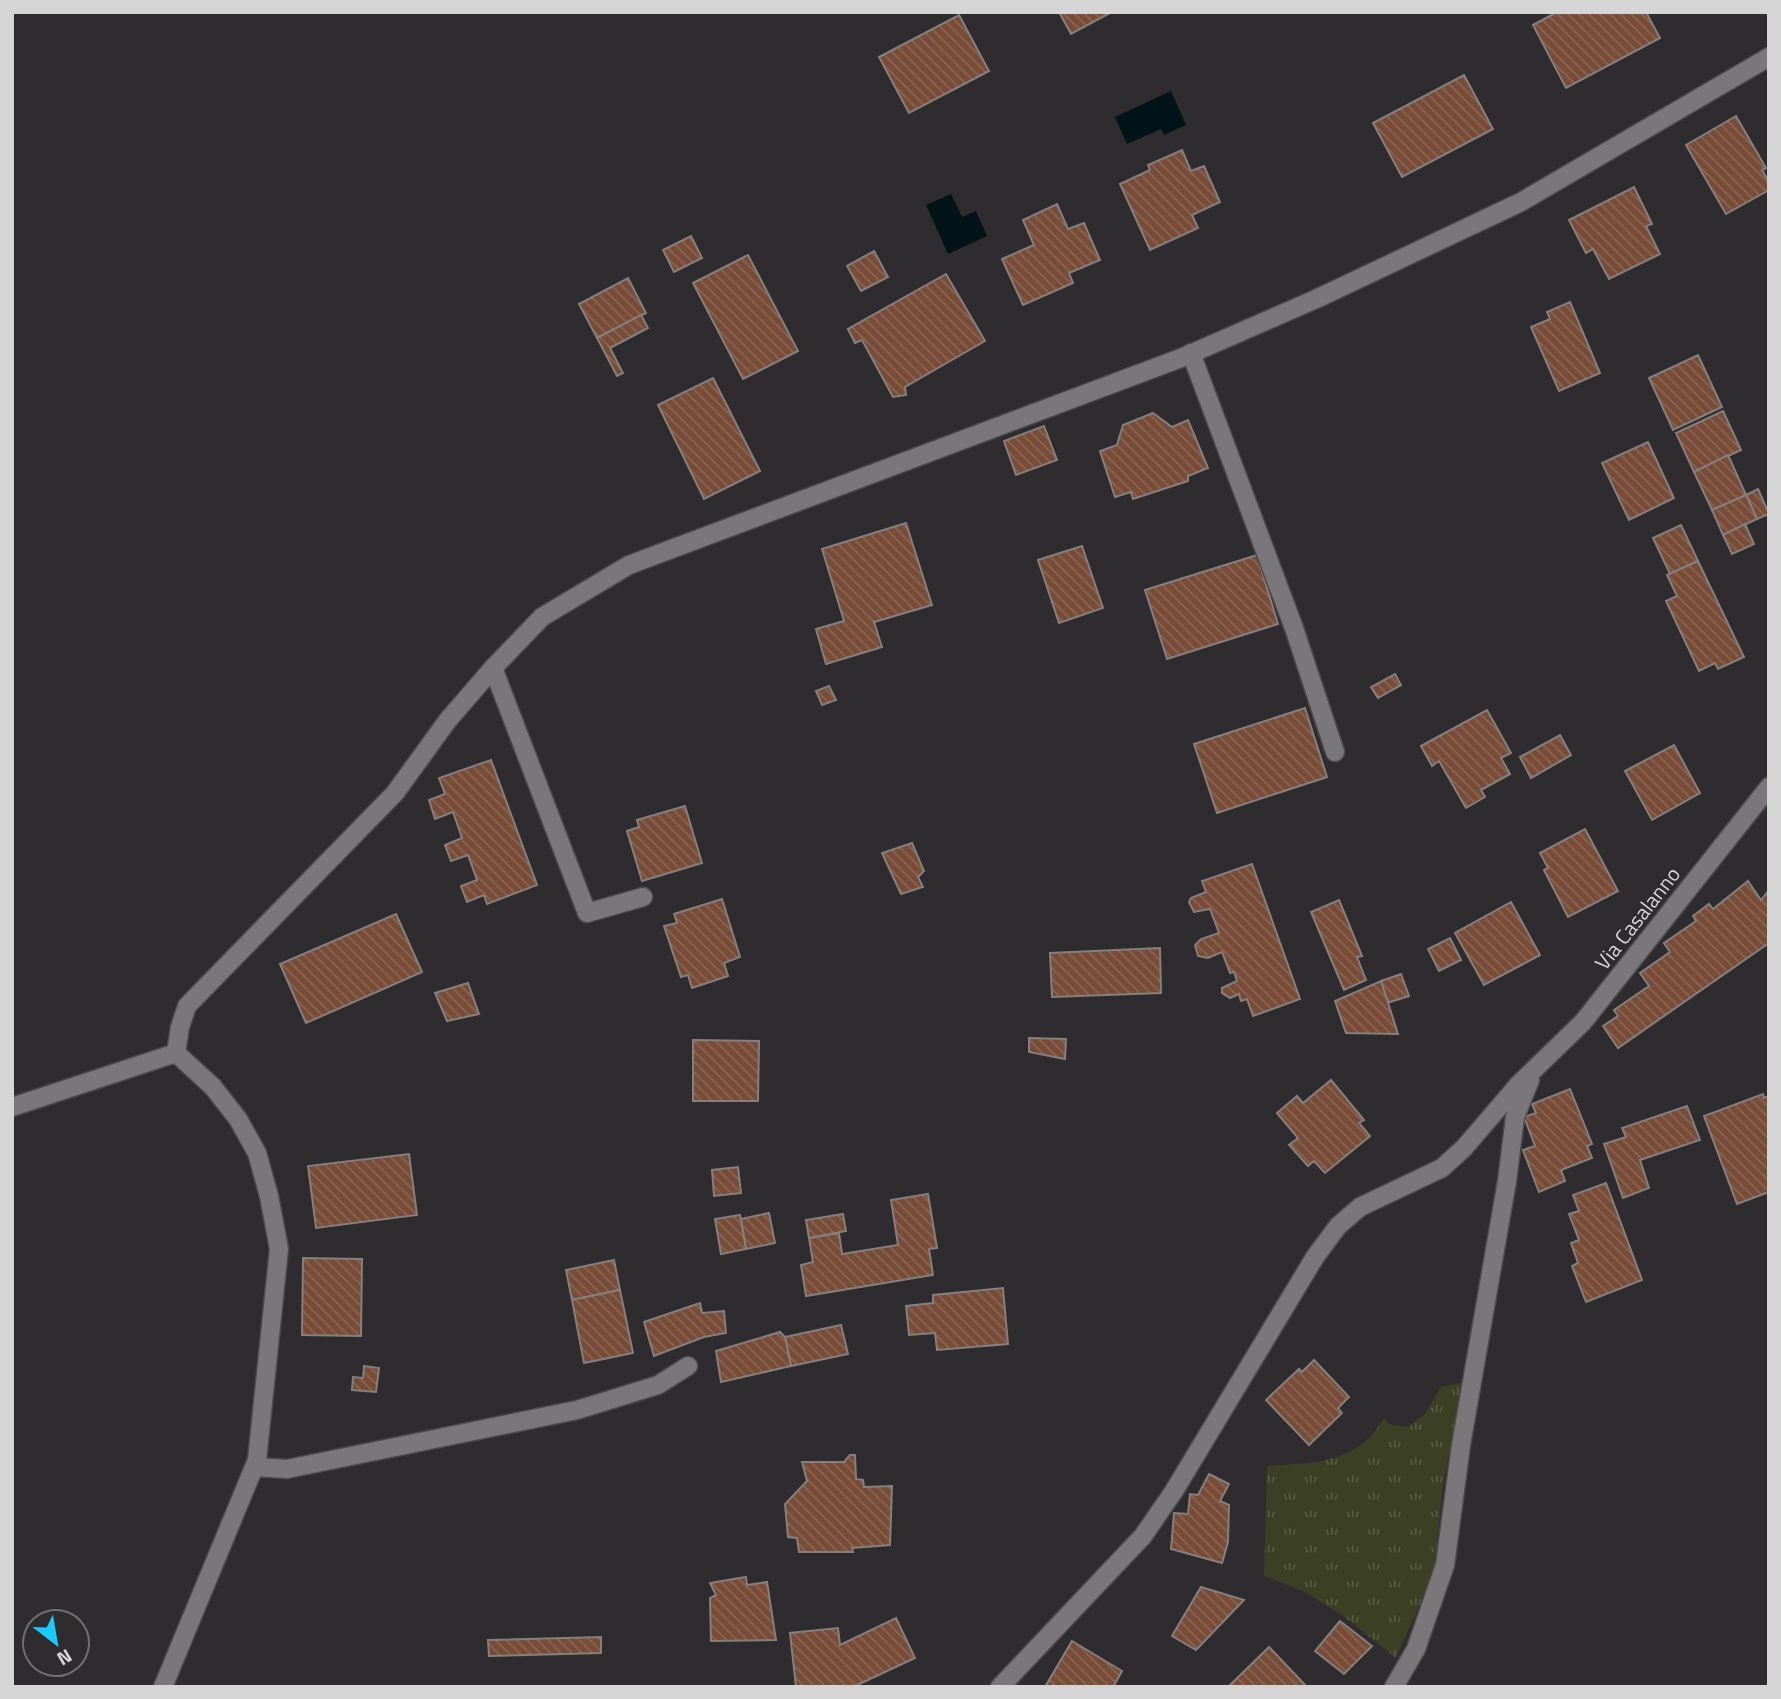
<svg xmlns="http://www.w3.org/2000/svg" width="1781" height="1699" font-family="'Titillium Web',sans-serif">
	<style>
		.grass { fill: url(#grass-tufts) }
		.water { fill: #021417 }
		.building { fill: url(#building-back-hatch); stroke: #85807f; stroke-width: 2 }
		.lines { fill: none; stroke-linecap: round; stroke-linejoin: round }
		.minor-casing { stroke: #4c4a4c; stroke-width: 21 }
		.minor { stroke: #7a777a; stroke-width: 18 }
		.labels { text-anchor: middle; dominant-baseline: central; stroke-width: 5; stroke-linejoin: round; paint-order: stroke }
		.street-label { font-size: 21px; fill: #d6d5d6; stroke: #2e2c2e }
	</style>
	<defs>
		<pattern id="grass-tufts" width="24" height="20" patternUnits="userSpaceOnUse" patternTransform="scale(1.75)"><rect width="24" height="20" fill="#3b4025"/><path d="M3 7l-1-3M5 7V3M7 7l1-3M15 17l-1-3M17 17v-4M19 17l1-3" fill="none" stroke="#575b44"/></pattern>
		<pattern id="building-back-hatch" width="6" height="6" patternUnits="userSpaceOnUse" patternTransform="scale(1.75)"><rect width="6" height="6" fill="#784c37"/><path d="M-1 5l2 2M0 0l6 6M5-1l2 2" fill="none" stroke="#8a6553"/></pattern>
	</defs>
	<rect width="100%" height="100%" fill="#2e2c2e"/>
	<path class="grass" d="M1463,1382L1443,1486L1434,1572L1396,1658L1342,1615L1303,1591L1264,1576L1267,1466C1315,1463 1357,1464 1384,1418L1390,1424L1408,1427L1424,1415L1441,1387Z"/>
	<g class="water">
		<path d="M1171,91L1186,125L1164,135L1161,129L1127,144L1115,117Z"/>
		<path d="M951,194L962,217L976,211L987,236L948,254L926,205Z"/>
	</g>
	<g class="building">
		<path d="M1059,12H1109L1110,13L1071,34Z"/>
		<path d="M1557,12H1646L1660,38L1566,88L1533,25Z"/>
		<path d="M959,15L989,71L909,113L879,57Z"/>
		<path d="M1464,75L1493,129L1402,177L1373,123Z"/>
		<path d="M1736,116L1766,168L1762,170L1769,182V190L1726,214L1686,145Z"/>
		<path d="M1182,150L1191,171L1204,166L1220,202L1192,215L1198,228L1150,250L1120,184L1150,170L1148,165Z"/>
		<path d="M1634,187L1652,224L1646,226L1660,254L1609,279L1593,249L1586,253L1569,220Z"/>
		<path d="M1057,204L1068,229L1084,223L1100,260L1069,273L1073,283L1023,305L1002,259L1034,245L1023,220Z"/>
		<path d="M691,236L702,258L674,272L663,250Z"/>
		<path d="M874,251L888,277L861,291L847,266Z"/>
		<path d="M748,255L798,351L743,379L693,283Z"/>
		<path d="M946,274L985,341L905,387L906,395L893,397L862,340L855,343L848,329Z"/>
		<path d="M628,278L646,313L597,338L579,304Z"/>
		<path d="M1570,302L1600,373L1559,391L1531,327L1550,319L1547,312Z"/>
		<path d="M641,315L648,328L610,348L623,373L617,376L597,338Z"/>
		<path d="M1698,355L1722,407L1673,430L1649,378Z"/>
		<path d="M713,378L760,471L704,499L658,405Z"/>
		<path d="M1723,411L1741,450L1694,472L1676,433Z"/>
		<path d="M1153,413L1172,427L1188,420L1208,468L1188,476V481L1133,499L1131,492L1115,497L1100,451L1117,445L1123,425Z"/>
		<path d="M1044,426L1057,460L1016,475L1004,441Z"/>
		<path d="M1648,442L1674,498L1629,520L1602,463Z"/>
		<path d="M1728,455L1746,495L1712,510L1694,472Z"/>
		<path d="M1758,489L1769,514L1757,519L1746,495Z"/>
		<path d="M1746,495L1757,519L1723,535L1712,510Z"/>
		<path d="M906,523L932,605L874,622L882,647L826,664L816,629L844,621L822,549Z"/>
		<path d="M1745,524L1754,544L1732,554L1723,535Z"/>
		<path d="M1681,525L1698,561L1670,574L1653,538Z"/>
		<path d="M1082,546L1103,608L1059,623L1038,560Z"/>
		<path d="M1257,555L1278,624L1167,659L1145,590Z"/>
		<path d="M1698,561L1744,657L1718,669L1715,663L1699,671L1666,601L1677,596L1667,575Z"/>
		<path d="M1395,674L1401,685L1378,698L1371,687Z"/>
		<path d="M829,686L836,700L822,705L816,691Z"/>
		<path d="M1305,708L1327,777L1217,813L1194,744Z"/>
		<path d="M1487,710L1511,753L1501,758L1510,774L1481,790L1485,797L1466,808L1439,761L1432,766L1421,746Z"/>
		<path d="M1560,735L1571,755L1531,778L1520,757Z"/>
		<path d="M1674,745L1700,793L1652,820L1625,771Z"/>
		<path d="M491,760L537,885L487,904L484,895L467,902L461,886L477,880L468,855L451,861L445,845L462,838L453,812L435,819L429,800L445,794L439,778Z"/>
		<path d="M685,806L702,863L642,881L627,831L639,827L637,820Z"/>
		<path d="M1585,829L1618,891L1568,917L1544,870L1548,868L1540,853Z"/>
		<path d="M912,843L924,871L918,877L923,887L901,894L882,853Z"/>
		<path d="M1252,864L1300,999L1253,1016L1247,999L1241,1001L1239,994L1230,998L1222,993V988L1237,981L1234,972L1230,973L1222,952L1208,958L1198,956L1195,945L1201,939L1219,933L1210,909L1194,912L1189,902L1191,898L1206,892L1202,881Z"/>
		<path d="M1748,881L1761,900L1769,890V943L1618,1048L1603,1026L1618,1016L1614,1010L1649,986L1640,973L1670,952L1664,943L1696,921L1693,916L1709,904L1713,909Z"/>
		<path d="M722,899L740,957L724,963L728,976L692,988L688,975L681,977L664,926L677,923L674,914Z"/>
		<path d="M1339,900L1362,956L1357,957L1366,980L1344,990L1311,912Z"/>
		<path d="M1511,902L1540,955L1484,985L1455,933Z"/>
		<path d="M396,914L422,972L306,1023L280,964Z"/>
		<path d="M1450,938L1461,960L1439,971L1428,949Z"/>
		<path d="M1160,948L1161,993L1052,997L1050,953Z"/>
		<path d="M1401,974L1409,996L1387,1003L1381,981Z"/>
		<path d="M1381,981L1398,1034L1346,1033L1335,1001Z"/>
		<path d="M468,983L479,1014L447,1021L435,993Z"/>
		<path d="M1029,1038L1066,1039L1065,1059L1029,1052Z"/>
		<path d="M693,1040L759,1041L758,1101H693Z"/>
		<path d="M1331,1080L1364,1120L1359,1123L1370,1136L1325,1173L1314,1161L1308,1166L1289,1145L1298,1138L1277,1113L1297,1096L1303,1103Z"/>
		<path d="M1570,1089L1592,1144L1587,1146L1592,1158L1561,1170L1565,1181L1539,1192L1523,1150L1535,1146L1524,1117L1536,1113L1532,1104Z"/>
		<path d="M1763,1094L1764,1098L1769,1096V1192L1737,1204L1704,1116Z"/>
		<path d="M1687,1106L1700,1140L1640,1160L1649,1188L1623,1198L1604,1144L1626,1137L1622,1128Z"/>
		<path d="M409,1154L417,1215L316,1228L308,1166Z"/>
		<path d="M738,1167L741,1193L714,1196L712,1170Z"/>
		<path d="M1606,1183L1642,1280L1586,1302L1572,1266L1578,1263L1571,1243L1579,1240L1569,1214L1579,1211L1573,1195Z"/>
		<path d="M928,1194L937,1248L929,1249L933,1275L806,1296L801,1265L813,1262L809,1238L839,1233L842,1254L898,1245L891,1200Z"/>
		<path d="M769,1213L775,1243L746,1249L741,1219Z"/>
		<path d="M843,1214L846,1231L809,1238L806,1220Z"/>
		<path d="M740,1215L746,1249L721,1254L715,1219Z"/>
		<path d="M303,1258L362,1259L361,1336L302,1335Z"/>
		<path d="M614,1260L620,1290L572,1300L566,1270Z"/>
		<path d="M1003,1288L1008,1344L937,1350L935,1333L909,1335L906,1306L933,1303V1295Z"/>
		<path d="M620,1290L633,1353L584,1363L572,1300Z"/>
		<path d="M700,1303L702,1313L724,1311L726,1333L704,1337L654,1356L644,1322Z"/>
		<path d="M841,1325L848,1354L791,1366L785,1337Z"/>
		<path d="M780,1332L785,1337L791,1366L721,1382L716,1351Z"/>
		<path d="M1314,1360L1349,1397L1338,1408L1342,1413L1309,1445L1266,1400L1299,1369L1302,1372Z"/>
		<path d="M364,1366L379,1368L376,1392L352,1390L353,1377L363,1378Z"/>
		<path d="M850,1455H855L856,1479L863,1480L864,1487L892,1486L890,1545L852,1548L853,1552H799L797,1538L788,1537L785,1504L807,1481L802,1462H844Z"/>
		<path d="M1209,1474L1229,1484L1220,1501L1229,1505L1228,1542L1222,1563L1171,1549L1174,1513L1188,1514L1190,1494L1198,1495Z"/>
		<path d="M746,1577L747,1585L767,1582L776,1640L711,1641L710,1598L716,1595L710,1583Z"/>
		<path d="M1201,1587L1244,1600L1196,1650L1172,1636Z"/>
		<path d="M896,1618L915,1658L853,1687H796L790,1633L838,1628L840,1645Z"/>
		<path d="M1340,1621L1372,1646L1344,1674L1315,1651Z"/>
		<path d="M601,1637V1653L489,1656L488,1640Z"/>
		<path d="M1072,1641L1122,1671L1113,1687H1045Z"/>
		<path d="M1269,1647L1307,1687H1228Z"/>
	</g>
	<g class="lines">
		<g class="minor-casing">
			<g id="minor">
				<path d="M1191,353L1294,628L1335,752"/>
				<path d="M493,668L587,913L643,897"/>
				<path d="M176,1053L180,1027L187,1006L395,793L448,720L493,668L542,617L629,565L1181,358L1316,299L1521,202L1769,57"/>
				<path d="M12,1107L176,1053L213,1087L238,1119L257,1153L269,1196L279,1249L257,1460L163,1687"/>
				<path d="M255,1467L287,1469L577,1410L658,1385L688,1366"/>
				<path d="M1000,1687L1143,1536L1174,1491L1315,1257L1338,1226L1360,1207L1442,1168L1464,1148L1518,1085L1583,1022L1769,787"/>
				<path d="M1394,1687L1416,1649L1445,1565L1461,1445L1507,1181L1515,1117L1530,1080"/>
			</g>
		</g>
		<use href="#minor" class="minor"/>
	</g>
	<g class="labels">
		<g class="street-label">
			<text transform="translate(1637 918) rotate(-52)">Via Casalanno</text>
		</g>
	</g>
	<rect width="1781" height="1699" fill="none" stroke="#d6d5d6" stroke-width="28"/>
	<g transform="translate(56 1643) rotate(149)"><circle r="33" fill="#2e2c2e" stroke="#717071" stroke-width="2"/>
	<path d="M0-5L12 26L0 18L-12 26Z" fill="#1cc9fc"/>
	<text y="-10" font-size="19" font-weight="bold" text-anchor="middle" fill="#d6d5d6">N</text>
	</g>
</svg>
